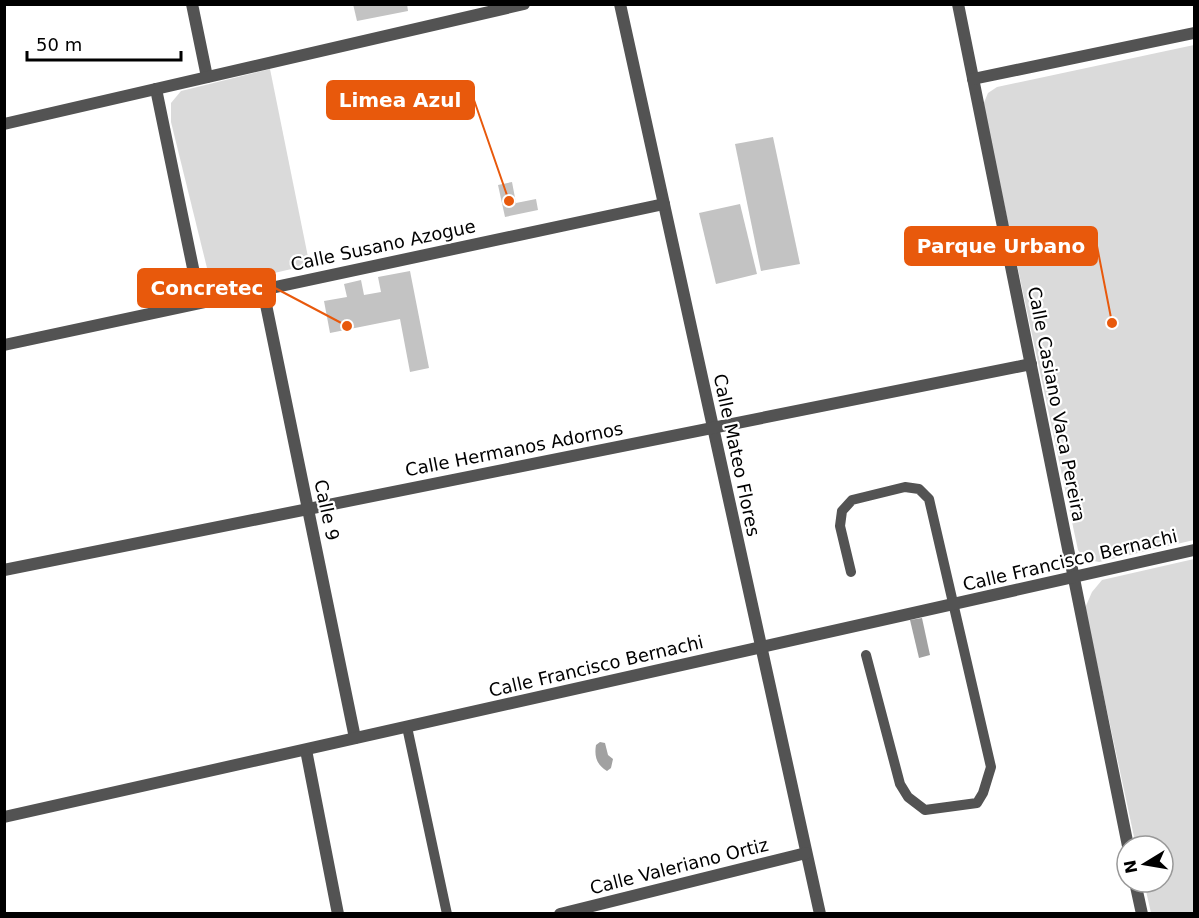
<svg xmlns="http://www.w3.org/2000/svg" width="1199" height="918" font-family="'DejaVu Sans',sans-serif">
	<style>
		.green { fill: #dadada }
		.water { fill: #a1a1a1 }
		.building { fill: #c3c3c3 }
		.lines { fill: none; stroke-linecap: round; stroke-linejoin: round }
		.service { stroke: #535353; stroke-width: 10 }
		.minor { stroke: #535353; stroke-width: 12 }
		.labels { text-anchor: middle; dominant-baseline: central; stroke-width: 4.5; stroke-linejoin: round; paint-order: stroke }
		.street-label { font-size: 18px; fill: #000; stroke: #fff }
		.leader { fill: none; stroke: #e8590c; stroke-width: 2 }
		.callout-dot { fill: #e8590c; stroke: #fff; stroke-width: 2 }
		.callout { fill: #e8590c; stroke: #e8590c; stroke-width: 2 }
		.callout-label { font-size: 20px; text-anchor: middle; font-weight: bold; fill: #fff }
	</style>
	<rect width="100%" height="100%" fill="#fff"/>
	<g class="green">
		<path d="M1194,45V540L1099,562L1085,559L1078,550L983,105L988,93L997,87Z"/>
		<path d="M270,69L308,257L300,267L245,280L223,282L208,272L171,122V103L181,91Z"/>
		<path d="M1194,559V913H1151L1144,882H1163V846H1136L1085,608L1092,592L1102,580Z"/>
	</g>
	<g class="water">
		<path d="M922,618L930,655L919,658L910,620Z"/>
		<path d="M600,742L605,743L608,755L613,759L611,768L607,771C597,765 594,757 596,745Z"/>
	</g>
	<g class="building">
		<path d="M353,4H407L408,11L357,21Z"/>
		<path d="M773,137L800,264L761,271L735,144Z"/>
		<path d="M512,182L516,203L536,199L538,210L505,217L498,185Z"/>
		<path d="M740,204L757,274L716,284L699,213Z"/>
		<path d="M410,271L429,368L410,372L400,319L330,333L324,301L347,297L344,284L361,280L364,295L381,292L378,277Z"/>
	</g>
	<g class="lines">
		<g class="service">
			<path d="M851,572L840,526L842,511L852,500L905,487L919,489L929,499L991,767L983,793L977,803L925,810L908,797L900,784L866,655"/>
			<path d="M407,727L447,914"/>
		</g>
		<g class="minor">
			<path d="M192,4L207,77"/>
			<path d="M620,4L820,914"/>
			<path d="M958,4L1128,846"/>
			<path d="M973,79L1194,33"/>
			<path d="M156,89L200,302"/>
			<path d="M4,124L524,4"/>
			<path d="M263,290L355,738"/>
			<path d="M4,345L664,204"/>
			<path d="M4,570L1031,364"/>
			<path d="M306,750L338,914"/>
			<path d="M4,817L1194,550"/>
			<path d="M1135,882L1142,914"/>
			<path d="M560,914L806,853"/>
		</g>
	</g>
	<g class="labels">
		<g class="street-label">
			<text transform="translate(383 245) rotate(-12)">Calle Susano Azogue</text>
			<text transform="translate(1057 404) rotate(79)">Calle Casiano Vaca Pereira</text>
			<text transform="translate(514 449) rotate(-11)">Calle Hermanos Adornos</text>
			<text transform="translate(737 455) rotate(78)">Calle Mateo Flores</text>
			<text transform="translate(327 510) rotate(78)">Calle 9</text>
			<text transform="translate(1070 560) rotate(-13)">Calle Francisco Bernachi</text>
			<text transform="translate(596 666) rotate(-13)">Calle Francisco Bernachi</text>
			<text transform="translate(679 866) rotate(-14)">Calle Valeriano Ortiz</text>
		</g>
	</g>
	<path class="leader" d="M509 201L474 100M1112 323L1097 246M347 326L275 288"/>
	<g class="callout-dot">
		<circle cx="509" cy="201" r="6"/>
		<circle cx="1112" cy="323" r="6"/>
		<circle cx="347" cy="326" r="6"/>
	</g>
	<g class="callout">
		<rect x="327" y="81" width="147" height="38" rx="6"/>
		<rect x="905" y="227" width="192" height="38" rx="6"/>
		<rect x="138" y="269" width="137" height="38" rx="6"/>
	</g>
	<g class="callout-label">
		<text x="400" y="107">Limea Azul</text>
		<text x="1001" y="253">Parque Urbano</text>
		<text x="207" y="295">Concretec</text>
	</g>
	<rect width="1199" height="918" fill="none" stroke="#000000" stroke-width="12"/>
	<g transform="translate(1145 864) rotate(259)"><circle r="28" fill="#ffffff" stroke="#999999" stroke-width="1.5"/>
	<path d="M0-4.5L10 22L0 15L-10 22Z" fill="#000000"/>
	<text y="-9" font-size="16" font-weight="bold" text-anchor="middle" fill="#000000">N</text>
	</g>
	<path d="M27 51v9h154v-9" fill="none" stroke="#000000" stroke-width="3"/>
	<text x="36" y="51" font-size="18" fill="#000000" stroke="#ffffff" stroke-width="4.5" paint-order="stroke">50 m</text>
</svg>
